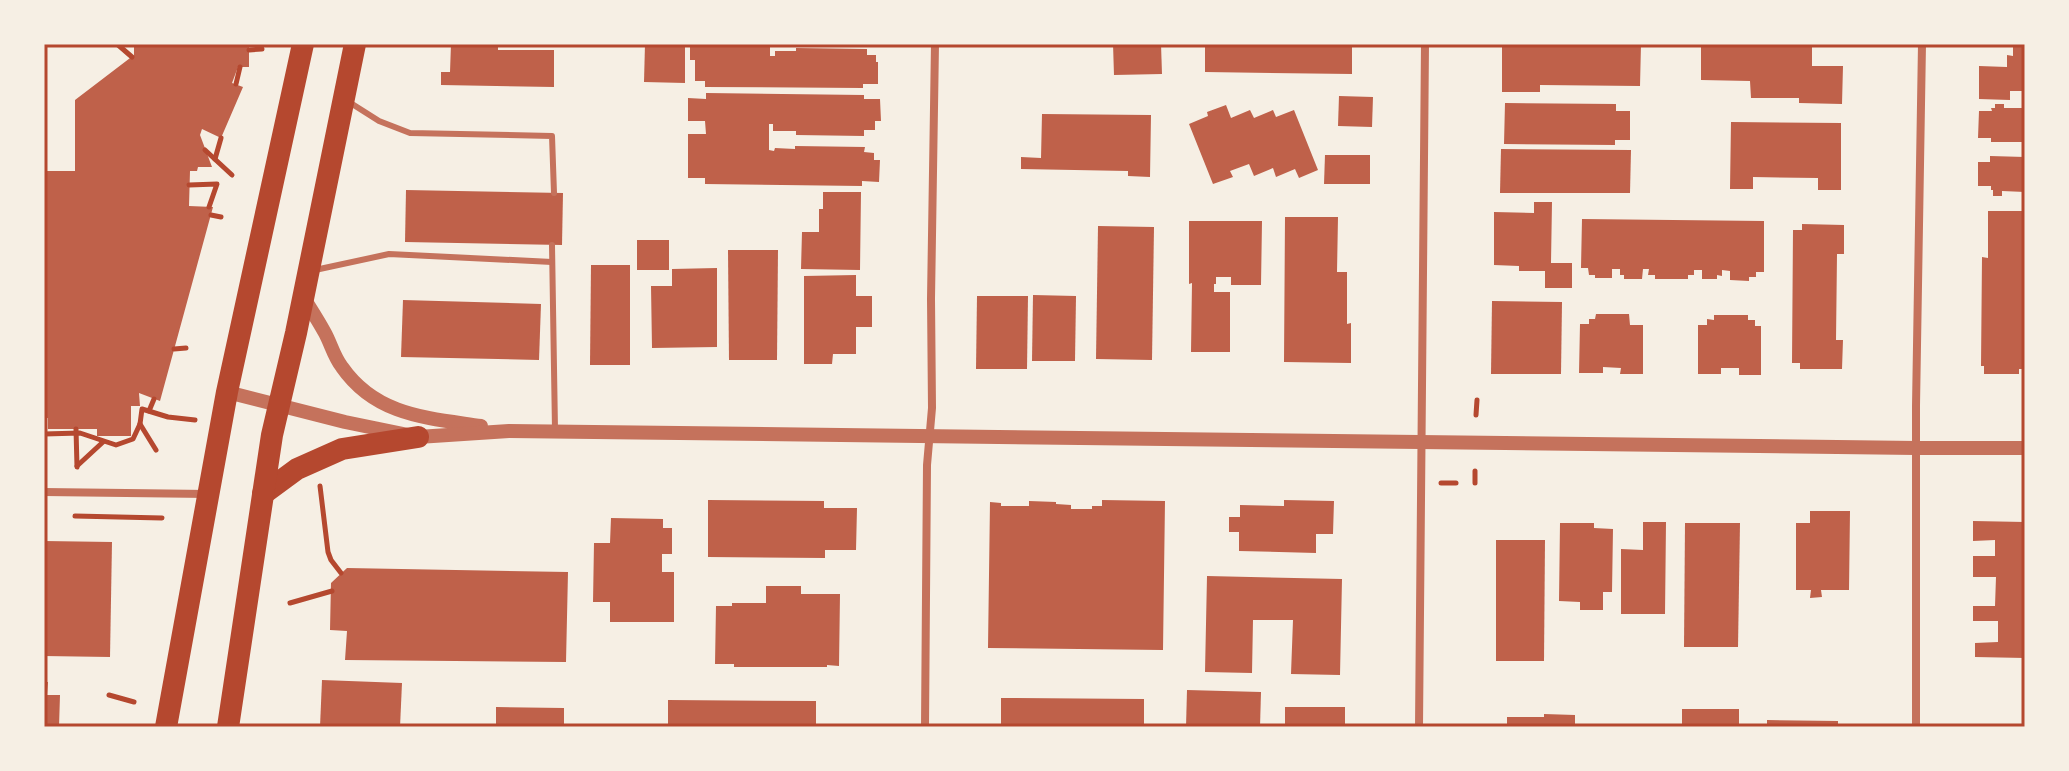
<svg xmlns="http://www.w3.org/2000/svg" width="2069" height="771" font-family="Figtree,sans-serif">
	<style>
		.building { fill: #bf614a }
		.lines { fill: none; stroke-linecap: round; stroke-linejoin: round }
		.path { stroke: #b5482f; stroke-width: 5 }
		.service { stroke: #c5725c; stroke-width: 6 }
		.minor { stroke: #c5725c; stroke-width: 8 }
		.tertiary { stroke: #c5725c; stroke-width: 14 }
		.trunk { stroke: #b5482f; stroke-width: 22 }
		.neatline { fill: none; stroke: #b5482f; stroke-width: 3 }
	</style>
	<rect width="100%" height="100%" fill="#f6efe4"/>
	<g class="building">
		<path d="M134,44H249V67H238L232,83L243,87L221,138L202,129L200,135L212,167H198L197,171H190L189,206L213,207L160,401L139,393L140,406H131V436H97V429H48V418H44V171H75V100L134,55Z"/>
		<path d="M451,44H498V50H554V87L441,85V72H450Z"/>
		<path d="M645,44H685V83L644,82Z"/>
		<path d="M690,44H770V56H775V51H796V48L867,49V55H876V62H878V84H863V88L705,87V81H695V60H690Z"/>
		<path d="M1113,44H1161L1162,74L1114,75Z"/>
		<path d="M1205,44H1352V74L1205,72Z"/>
		<path d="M1502,44H1641L1640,86L1540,85V92H1502Z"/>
		<path d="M1701,44H1812V66H1843L1842,104L1799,103V98H1751L1750,81L1701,80Z"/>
		<path d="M2013,44H2025V91H2010V100L1979,99V66L2007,67V55L2013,56Z"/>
		<path d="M706,93L864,95V99H880L881,121H875V130H864V136L796,135V131H773V124H769V150L774,151L775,148L795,149V146L865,147L864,152L874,153V160H880L879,182L862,181V186L705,184V178H688V134H706L705,121H688V98L706,99Z"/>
		<path d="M1339,96L1373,97L1372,127L1338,126Z"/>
		<path d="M1505,103L1616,104V111H1630V140H1615V145L1504,144Z"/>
		<path d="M1995,104H2004V108H2025V142H1991V138H1978L1979,111H1992L1991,108H1995Z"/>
		<path d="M1226,105L1231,118L1250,110L1254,118L1273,110L1276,117L1294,110L1318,170L1299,178L1295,169L1276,177L1273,168L1254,176L1249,164L1230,171L1233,177L1213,184L1189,124L1208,116L1207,112Z"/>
		<path d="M1042,114L1151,115L1150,177L1128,176V171L1021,169V157L1041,158Z"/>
		<path d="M1731,122L1841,123V190H1818V178L1753,177V189H1730Z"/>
		<path d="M1501,149L1631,150L1630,193H1500Z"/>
		<path d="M1325,155H1370V184H1324Z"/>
		<path d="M1990,156L2025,157V192L2002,191V196H1993V190H1991V186H1978V162H1990Z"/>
		<path d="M406,190L563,193L562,245L405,242Z"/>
		<path d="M823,192H861L860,270L801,269L802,232H819V209H823Z"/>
		<path d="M1534,202H1552L1551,263H1572V288H1545V271H1519V266L1494,265V212L1534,213Z"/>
		<path d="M1988,211H2025V369H2019V374H1984V366H1981L1982,257L1988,258Z"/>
		<path d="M1285,217H1338L1337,272H1347V324L1351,323V363L1284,362Z"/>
		<path d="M1582,219L1764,221V272H1756V277H1749V281L1730,280V271L1722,270V276L1717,275V279H1702V270H1694V275H1688V279H1655V275H1648L1649,269H1643L1642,279H1624V275H1620V269H1612V278H1595V275H1589L1588,268H1581Z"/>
		<path d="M1189,221H1262L1261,285H1231V277H1216V284H1214V292H1230V352H1191L1192,283L1189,284Z"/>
		<path d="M1802,224L1844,225V254H1837L1836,340H1843L1842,369H1800V363H1792L1793,230H1802Z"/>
		<path d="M1098,226L1154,227L1152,360L1096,359Z"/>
		<rect x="637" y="240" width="32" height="30"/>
		<path d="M728,250H778L777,360H729Z"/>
		<path d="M591,265H630V365H590Z"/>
		<path d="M717,268V347L652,348L651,286H672V269Z"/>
		<path d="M856,275V296H872V327H856V354H833L832,364H804V276Z"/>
		<path d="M1033,295L1076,296L1075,361H1032Z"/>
		<path d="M977,296H1028L1027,369H976Z"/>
		<path d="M403,300L541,304L539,360L401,357Z"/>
		<path d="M1492,301L1562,302L1561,374H1491Z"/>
		<path d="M1596,314H1629L1630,325H1643V374H1620L1621,368L1603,367V373H1579L1580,324H1589V319H1595Z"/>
		<path d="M1714,315H1748V320H1755V326H1761V375H1739V368H1721V374H1698V325H1707V319L1714,320Z"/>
		<path d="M708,500L824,501V508H857L856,550H825V558L708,557Z"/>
		<path d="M1102,500L1165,501L1163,650L988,648L990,502L1001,503V506H1029V501L1056,502V504L1071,505V509H1092V506H1102Z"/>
		<path d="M1284,500L1334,501L1333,534H1316V553L1239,551V532H1229V517H1240V505L1284,506Z"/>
		<path d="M1810,511H1850L1849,590H1821L1822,597L1810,598L1811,590H1796V523H1810Z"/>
		<path d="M611,518L663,519V528H672V554H662V572H674V622H610V602H593L594,543H610Z"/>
		<path d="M1973,521L2025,522V658L1975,657V643L1998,642V621H1973V606H1995L1996,577H1973V556H1995V540L1973,541Z"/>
		<path d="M1643,522H1666L1665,614H1621V549L1643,550Z"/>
		<path d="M1560,523H1594V528L1613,529L1612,592H1603V610H1580V602L1559,601Z"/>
		<path d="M1685,523H1740L1738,647H1684Z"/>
		<path d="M1496,540H1545L1544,661H1496Z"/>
		<path d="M44,541L112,542L110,657L44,656Z"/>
		<path d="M347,568L568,572L566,662L345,660L347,631L330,630L331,583Z"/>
		<path d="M1207,576L1342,579L1340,675L1291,674L1293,620H1253L1252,673L1205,672Z"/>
		<path d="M766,586H801V594H840L839,666L827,665V667H734V664H715L716,606H732V603H766Z"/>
		<path d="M322,680L402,683L400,727H320Z"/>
		<path d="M44,682H48L47,695H60L59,727H44Z"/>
		<path d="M1187,690L1261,692L1260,727H1186Z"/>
		<path d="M1001,698L1144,699V727H1001Z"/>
		<path d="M668,700L816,701V727H668Z"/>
		<path d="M496,707L564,708V727H496Z"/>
		<rect x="1285" y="707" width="60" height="20"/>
		<rect x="1682" y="709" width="57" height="18"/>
		<path d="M1544,714L1575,715V727H1507V717H1544Z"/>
		<path d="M1767,720L1838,721V727H1767Z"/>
	</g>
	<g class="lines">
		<g class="path">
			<path d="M117,44L132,57"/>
			<path d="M249,50L262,49"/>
			<path d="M236,84L240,67"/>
			<path d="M205,150L232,175"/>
			<path d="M215,159L221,138"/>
			<path d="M189,185L217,184L209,207"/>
			<path d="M211,215L221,217"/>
			<path d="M174,349L186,348"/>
			<path d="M149,411L154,399"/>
			<path d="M1476,415L1477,400"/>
			<path d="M140,424L156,450"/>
			<path d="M76,429L77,467"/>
			<path d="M44,434L80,433L116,445L133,439L140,424L142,409L168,417L195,420"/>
			<path d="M77,466L103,442"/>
			<path d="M1475,471V483"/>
			<path d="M1441,483H1456"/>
			<path d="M320,486L328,552L331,560L341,573"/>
			<path d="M75,516L162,518"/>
			<path d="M290,603L332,591"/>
			<path d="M109,695L134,702"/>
		</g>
		<g class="service">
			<path d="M349,102L379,121L410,133L552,136L554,193"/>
			<path d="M552,245L555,429"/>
			<path d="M315,270L389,254L552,262"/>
		</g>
		<g class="minor">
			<path d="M44,492L208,494"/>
			<path d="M925,727L927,465L932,408L931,299L935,44"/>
			<path d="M1419,727L1425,44"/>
			<path d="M1916,727V406L1922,44"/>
		</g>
		<g class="tertiary">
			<path d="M302,295C310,308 318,320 325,333C331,344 334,357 342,367C376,416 428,418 481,426"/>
			<path d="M227,392L345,422L418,437L509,431L1916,448H2025"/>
		</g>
		<g class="trunk">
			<path d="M263,494L297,469L342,449L418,437"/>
			<path d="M166,727L227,392L303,44"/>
			<path d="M228,727L272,435L296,333L355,44"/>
		</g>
	</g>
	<rect width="2069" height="771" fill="none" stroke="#f6efe4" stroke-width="92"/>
	<rect x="46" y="46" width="1977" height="679" class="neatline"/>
</svg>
